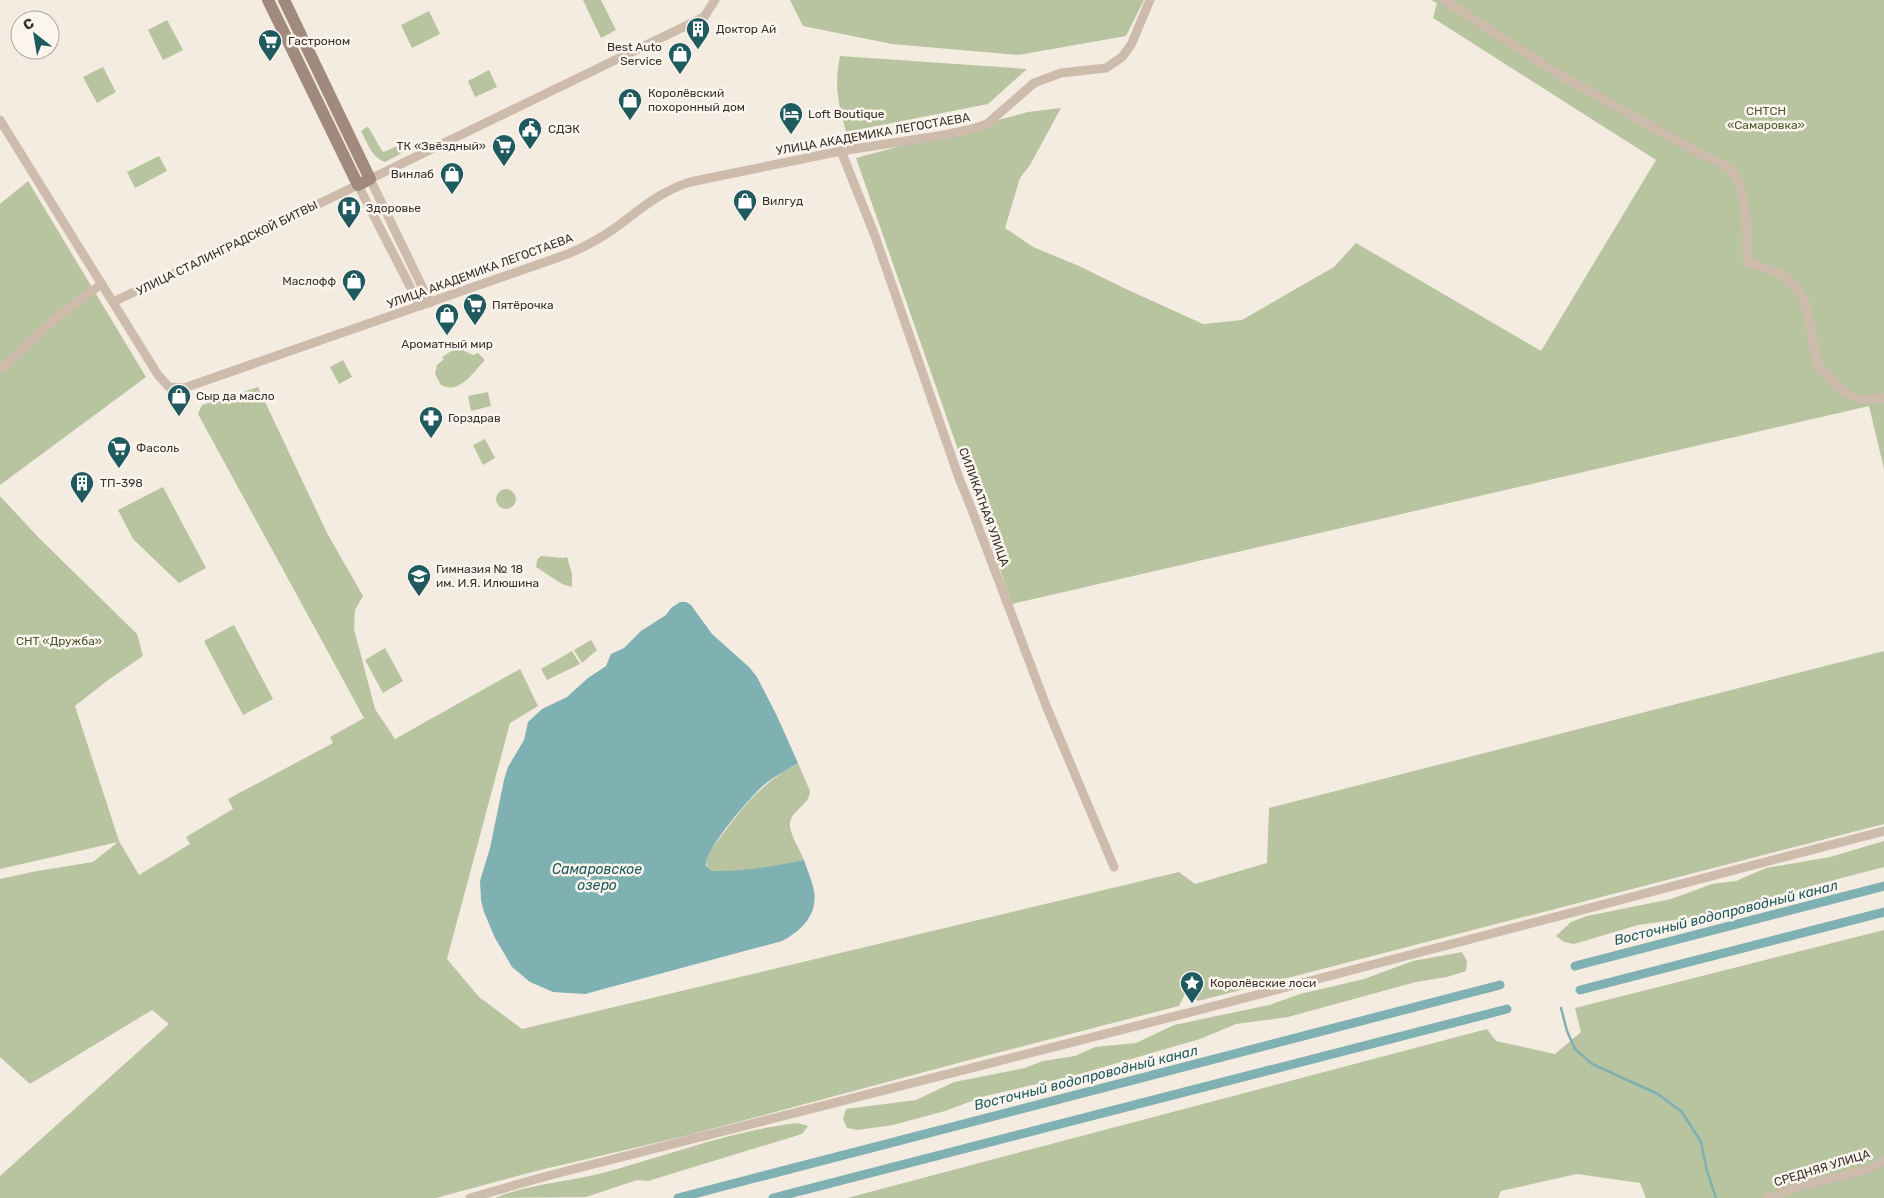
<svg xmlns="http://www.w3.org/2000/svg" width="1884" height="1198" font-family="Rubik,sans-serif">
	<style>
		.green { fill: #b8c4a0 }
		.water { fill: #7fb0b2 }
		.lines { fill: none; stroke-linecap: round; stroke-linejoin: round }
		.stream { stroke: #7fb0b2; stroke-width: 2.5 }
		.canal { stroke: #7fb0b2; stroke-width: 9 }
		.street { stroke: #cdbbac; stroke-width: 9 }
		.secondary { stroke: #a18a7d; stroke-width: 12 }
		.labels { text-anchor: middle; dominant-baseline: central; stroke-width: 5; stroke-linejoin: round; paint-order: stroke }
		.poi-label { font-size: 12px; fill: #3b302b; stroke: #fbf5ee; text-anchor: start }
		.park-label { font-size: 12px; fill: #4a5a2e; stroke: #fbf5ee }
		.street-label { font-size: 12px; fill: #3b302b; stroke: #fbf5ee }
		.water-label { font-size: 14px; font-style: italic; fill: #1f5a5e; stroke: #fbf5ee }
	</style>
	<rect width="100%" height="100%" fill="#f4ebe1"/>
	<g class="green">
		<path d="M583,0H601L616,30L601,38Z"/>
		<path d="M790,0H1144L1126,36L1018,55L892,44L803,26Z"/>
		<path d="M1431,0H1884V469L1869,406L1012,604L856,158L1028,112L1061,108L1030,165L1020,178L1005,228L1033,247L1079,266L1126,289L1203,324L1242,320L1334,267L1356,243L1541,351L1656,160L1433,18L1437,3Z"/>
		<path d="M429,11L440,34L412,48L401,25Z"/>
		<path d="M167,20L183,50L163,60L148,30Z"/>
		<path d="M840,56L1027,69L988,104L846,132C838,101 834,88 840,56Z"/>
		<path d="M103,67L116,92L97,103L83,77Z"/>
		<path d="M489,70L497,87L475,97L468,81Z"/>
		<path d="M367,127L369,128L382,151L384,152L404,143C407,154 394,157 385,162C372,158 367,142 361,131Z"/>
		<path d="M159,156L167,171L135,188L127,172Z"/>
		<path d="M28,181L146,377L0,485V204Z"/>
		<path d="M464,349V351L473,355L478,353L485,360C473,372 460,395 441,385L435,374L437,365L444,359L442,357L453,350Z"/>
		<path d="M343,360L352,377L339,384L330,367Z"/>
		<path d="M258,387L327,533L363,596L355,610L354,629L375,709L395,739L520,669L538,706L510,723L447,959L479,997L522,1029L1179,872L1195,884L1267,863L1269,808L1884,651V824L1198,1001L1186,992L1179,1006L973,1059L685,1136L536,1171L436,1198H0V1176L169,1024L152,1010L30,1084L0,1057V879L37,871L93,862L118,842L0,869V496L38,537L137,634L143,656L108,680L75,706L119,841L139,875L190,844L186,837L233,809L228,799L333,743L330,737L364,718L198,414L202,405Z"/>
		<path d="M488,392L491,406L471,411L468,396Z"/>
		<path d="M485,439L495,458L483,465L473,445Z"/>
		<path d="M163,487L206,568L179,583L133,539L118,510Z"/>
		<circle cx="506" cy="499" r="10"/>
		<path d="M541,556L564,558L567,557L572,574V587L562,584L536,567L537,560Z"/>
		<path d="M234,625L273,699L243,715L204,641Z"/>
		<path d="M591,640L597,650L582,663L574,650Z"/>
		<path d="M385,648L403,681L383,693L365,660Z"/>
		<path d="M572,651L580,664L547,680L541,669Z"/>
		<path d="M798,763L810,791C810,806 788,811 790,827C792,838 800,850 804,860C784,864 730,876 712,871C708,870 707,866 706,862C708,852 716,843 722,835C746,802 762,784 798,763Z"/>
		<path d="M1884,841V867L1815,885L1711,915L1638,925L1574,944L1564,942L1556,936L1571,922L1587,916L1671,899L1712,884L1736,881L1766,868L1830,857Z"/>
		<path d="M1884,930V1198H1646L1640,1183L1577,1174L1501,1191L1498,1198H847L1487,1029L1496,1041L1555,1054L1581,1032L1575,1008Z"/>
		<path d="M1462,952L1467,961L1466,971L1447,977L1416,982L1288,1017L1236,1024L1200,1039L1076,1075L985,1096L945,1111L893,1125L857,1130L847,1128L843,1119L846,1109L916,1100L954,1082L1025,1068L1043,1061L1075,1056L1095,1047L1136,1043L1174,1025L1269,1005L1300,994L1364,979L1413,961Z"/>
		<path d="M798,1123L808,1126L802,1134L648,1181L637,1180L586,1197L495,1198C531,1183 572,1182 610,1171C672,1154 734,1130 798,1123Z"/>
	</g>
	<path class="water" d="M680,602H686L691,605L712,634L749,667L757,677L776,714L798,763C787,770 775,776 765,784C752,795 704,850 706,866L712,871C743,872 773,866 804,860C807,870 812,880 814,891C818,915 801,931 782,941L585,994L553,992L530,982L512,967L495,938L484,912L481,900L480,881L490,848L504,780L508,767L524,740L528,722L542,709L567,697L588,678L606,666L611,654L624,648L641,631L666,615L671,608Z"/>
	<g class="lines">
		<path class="stream" d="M1561,1008L1567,1031L1575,1049L1592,1064L1658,1094L1682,1112L1701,1142L1707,1171L1716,1198"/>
		<g class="canal">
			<path d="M1575,966L1884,886"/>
			<path d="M1580,990L1884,912"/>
			<path d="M678,1198L1500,985"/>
			<path d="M773,1198L1507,1009"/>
		</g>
		<g class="street">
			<path d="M1444,0L1560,75L1699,153C1712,159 1727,164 1735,175C1744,187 1746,220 1747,236C1747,245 1746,253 1748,262C1763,268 1782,272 1793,284C1814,305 1808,338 1818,364C1820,371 1830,378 1836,384C1852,401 1862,401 1884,398"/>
			<path d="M0,120L158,375L169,387L184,388L568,254C584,247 600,239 615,228C641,209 659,192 690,182L841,151L944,135L972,129L987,124L1034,83L1061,73L1106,68L1122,57L1131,45L1150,0"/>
			<path d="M841,151L875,236L959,478L970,505L1047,708L1114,867"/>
			<path d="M113,302L358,185L420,306"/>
			<path d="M430,303L370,179L704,17L715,0"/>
			<path d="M0,370C32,340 65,307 102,284"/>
			<path d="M470,1198L547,1176L1195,1011L1884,831"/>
			<path d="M1767,1198L1797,1187L1869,1169L1884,1160"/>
		</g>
		<path class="secondary" d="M268,0L358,185L370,179L284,0"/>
	</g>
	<defs>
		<g id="building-pin" transform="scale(1.25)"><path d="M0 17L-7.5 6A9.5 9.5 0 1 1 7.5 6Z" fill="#1f5a5e" stroke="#fbf5ee"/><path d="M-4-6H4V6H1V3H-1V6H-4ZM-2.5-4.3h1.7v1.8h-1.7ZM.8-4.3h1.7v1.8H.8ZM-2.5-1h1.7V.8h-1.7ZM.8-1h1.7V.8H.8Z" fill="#fff"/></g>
		<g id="supermarket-pin" transform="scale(1.25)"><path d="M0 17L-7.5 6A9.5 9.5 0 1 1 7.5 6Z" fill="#1f5a5e" stroke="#fbf5ee"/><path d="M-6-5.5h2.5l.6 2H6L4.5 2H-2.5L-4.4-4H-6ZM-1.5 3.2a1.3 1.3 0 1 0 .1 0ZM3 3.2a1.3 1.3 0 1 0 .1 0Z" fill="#fff"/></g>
		<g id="shop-pin" transform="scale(1.25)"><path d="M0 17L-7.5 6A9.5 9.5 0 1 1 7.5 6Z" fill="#1f5a5e" stroke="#fbf5ee"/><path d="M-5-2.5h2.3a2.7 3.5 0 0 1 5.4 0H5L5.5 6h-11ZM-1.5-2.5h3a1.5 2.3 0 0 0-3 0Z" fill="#fff"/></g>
		<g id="hotel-pin" transform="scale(1.25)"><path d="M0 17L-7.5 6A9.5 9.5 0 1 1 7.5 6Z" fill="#1f5a5e" stroke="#fbf5ee"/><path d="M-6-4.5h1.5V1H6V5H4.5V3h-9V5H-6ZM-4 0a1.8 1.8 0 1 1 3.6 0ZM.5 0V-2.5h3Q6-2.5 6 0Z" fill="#fff"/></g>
		<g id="civic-pin" transform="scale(1.25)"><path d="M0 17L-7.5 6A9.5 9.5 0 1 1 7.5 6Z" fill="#1f5a5e" stroke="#fbf5ee"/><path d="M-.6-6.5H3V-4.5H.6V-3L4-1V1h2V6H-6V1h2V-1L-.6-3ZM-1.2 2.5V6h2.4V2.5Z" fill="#fff"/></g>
		<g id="hospital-pin" transform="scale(1.25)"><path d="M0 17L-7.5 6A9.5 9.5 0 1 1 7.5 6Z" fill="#1f5a5e" stroke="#fbf5ee"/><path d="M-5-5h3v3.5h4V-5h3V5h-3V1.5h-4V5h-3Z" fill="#fff"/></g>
		<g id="pharmacy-pin" transform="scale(1.25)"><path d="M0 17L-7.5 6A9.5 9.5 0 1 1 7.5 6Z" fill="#1f5a5e" stroke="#fbf5ee"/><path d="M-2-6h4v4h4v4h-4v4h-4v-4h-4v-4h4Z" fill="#fff"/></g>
		<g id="school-pin" transform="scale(1.25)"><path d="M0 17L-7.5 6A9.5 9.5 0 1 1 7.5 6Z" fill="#1f5a5e" stroke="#fbf5ee"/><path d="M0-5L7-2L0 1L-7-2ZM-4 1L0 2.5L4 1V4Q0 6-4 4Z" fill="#fff"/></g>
		<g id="sight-pin" transform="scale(1.25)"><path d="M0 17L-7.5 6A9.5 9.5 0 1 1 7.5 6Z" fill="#1f5a5e" stroke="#fbf5ee"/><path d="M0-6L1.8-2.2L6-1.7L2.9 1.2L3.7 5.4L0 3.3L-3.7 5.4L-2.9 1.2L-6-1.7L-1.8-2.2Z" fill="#fff"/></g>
	</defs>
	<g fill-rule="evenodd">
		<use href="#building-pin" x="698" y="29"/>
		<use href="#supermarket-pin" x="270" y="41"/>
		<use href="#shop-pin" x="680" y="54"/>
		<use href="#shop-pin" x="630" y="100"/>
		<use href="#hotel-pin" x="791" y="114"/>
		<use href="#civic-pin" x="530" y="129"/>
		<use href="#supermarket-pin" x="504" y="146"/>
		<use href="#shop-pin" x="452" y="174"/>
		<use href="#shop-pin" x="745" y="201"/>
		<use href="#hospital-pin" x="349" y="208"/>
		<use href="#shop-pin" x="354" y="281"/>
		<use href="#supermarket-pin" x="475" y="305"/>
		<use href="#shop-pin" x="447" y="315"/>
		<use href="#shop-pin" x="179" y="396"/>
		<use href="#pharmacy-pin" x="431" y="418"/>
		<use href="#supermarket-pin" x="119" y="448"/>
		<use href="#building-pin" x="82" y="483"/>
		<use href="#school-pin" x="419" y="576"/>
		<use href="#sight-pin" x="1192" y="983"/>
	</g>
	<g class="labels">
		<g class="poi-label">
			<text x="716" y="29">Доктор Ай</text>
			<text x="288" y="41">Гастроном</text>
			<text x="662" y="47" text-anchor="end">Best Auto<tspan x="662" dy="14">Service</tspan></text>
			<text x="648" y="93">Королёвский<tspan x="648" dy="14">похоронный дом</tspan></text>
			<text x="808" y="114">Loft Boutique</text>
			<text x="548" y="129">СДЭК</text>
			<text x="486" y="146" text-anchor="end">ТК «Звёздный»</text>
			<text x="434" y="174" text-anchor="end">Винлаб</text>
			<text x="762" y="201">Вилгуд</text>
			<text x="366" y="208">Здоровье</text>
			<text x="336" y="281" text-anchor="end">Маслофф</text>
			<text x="492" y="305">Пятёрочка</text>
			<text x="447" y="344" text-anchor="middle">Ароматный мир</text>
			<text x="196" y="396">Сыр да масло</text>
			<text x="448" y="418">Горздрав</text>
			<text x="136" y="448">Фасоль</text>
			<text x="100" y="483">ТП-398</text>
			<text x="436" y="569">Гимназия № 18<tspan x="436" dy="14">им. И.Я. Илюшина</tspan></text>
			<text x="1210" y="983">Королёвские лоси</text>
		</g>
		<g class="park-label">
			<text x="1766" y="111">СНТСН<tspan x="1766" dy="14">«Самаровка»</tspan></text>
			<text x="59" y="641">СНТ «Дружба»</text>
		</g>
		<g class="street-label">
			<text transform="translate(873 134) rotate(-10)">УЛИЦА АКАДЕМИКА ЛЕГОСТАЕВА</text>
			<text transform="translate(227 248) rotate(-26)">УЛИЦА СТАЛИНГРАДСКОЙ БИТВЫ</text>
			<text transform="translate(480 271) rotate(-20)">УЛИЦА АКАДЕМИКА ЛЕГОСТАЕВА</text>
			<text transform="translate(984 507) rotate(70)">СИЛИКАТНАЯ УЛИЦА</text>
			<text transform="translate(1822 1168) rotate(-17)">СРЕДНЯЯ УЛИЦА</text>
		</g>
		<g class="water-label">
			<text x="597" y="869">Самаровское<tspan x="597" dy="16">озеро</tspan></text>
			<text transform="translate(1726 913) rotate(-14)">Восточный водопроводный канал</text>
			<text transform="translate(1086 1078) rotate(-14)">Восточный водопроводный канал</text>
		</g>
	</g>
	<g transform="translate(35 35) rotate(329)"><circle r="24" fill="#fbf5ee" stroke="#aea6a0"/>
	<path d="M0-4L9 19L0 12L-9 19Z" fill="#1f5a5e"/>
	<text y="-8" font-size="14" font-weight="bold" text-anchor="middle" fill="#3b302b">С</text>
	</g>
</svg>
